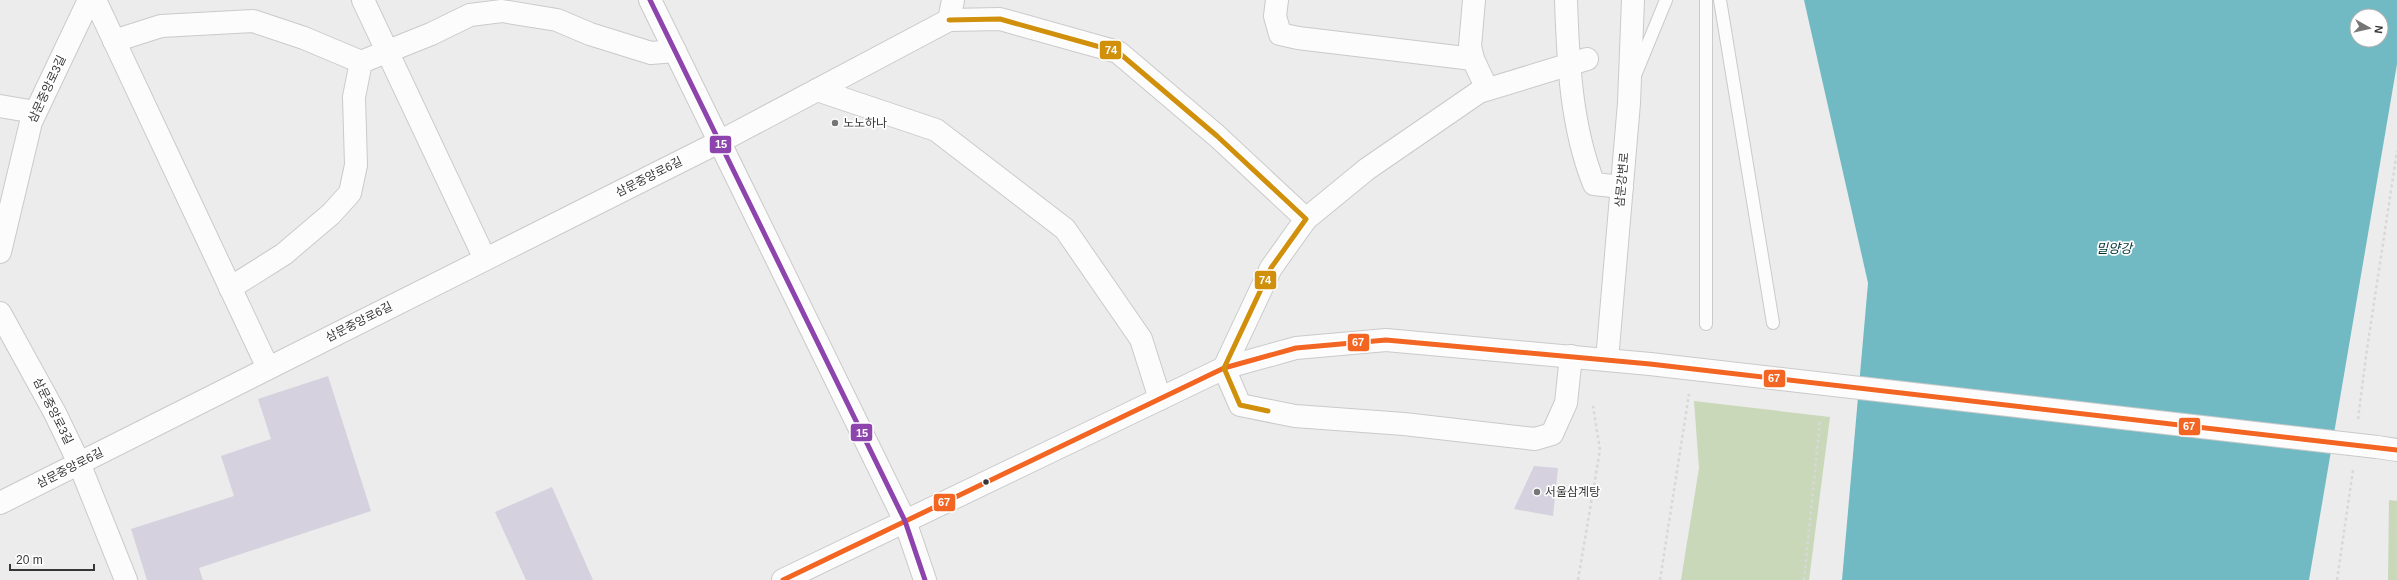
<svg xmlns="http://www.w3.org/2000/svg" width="2397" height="580" font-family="Arial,'Noto Sans KR',sans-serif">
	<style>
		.green { fill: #c9d8b8 }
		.water { fill: #72bac3; fill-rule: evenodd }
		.building { fill: #d5d1de }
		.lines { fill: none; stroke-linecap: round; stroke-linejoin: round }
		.service-casing { stroke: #cacaca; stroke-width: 14 }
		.minor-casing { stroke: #cacaca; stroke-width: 24 }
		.tertiary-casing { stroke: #cacaca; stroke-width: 24 }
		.secondary-casing { stroke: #cacaca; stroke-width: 24 }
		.path { stroke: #d8d8d8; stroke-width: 2.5; stroke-dasharray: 3 3; stroke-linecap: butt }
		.service { stroke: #fcfcfc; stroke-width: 12 }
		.minor { stroke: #fcfcfc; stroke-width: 22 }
		.tertiary { stroke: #fcfcfc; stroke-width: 22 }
		.secondary { stroke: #fcfcfc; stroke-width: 22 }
		.secondary-bridge-casing { stroke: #cacaca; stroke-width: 24; stroke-linecap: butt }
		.secondary-bridge { stroke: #fcfcfc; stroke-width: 22 }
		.bus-1-casing { stroke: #fff; stroke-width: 8 }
		.bus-2-casing { stroke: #fff; stroke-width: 8 }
		.bus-3-casing { stroke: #fff; stroke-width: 8 }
		.bus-1 { stroke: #f26522; stroke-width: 5 }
		.bus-2 { stroke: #8e44ad; stroke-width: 5 }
		.bus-3 { stroke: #d0900b; stroke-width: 5 }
		.poi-dot { fill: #767676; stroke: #fff; stroke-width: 1.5 }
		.bus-dot { fill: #363637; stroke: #fff; stroke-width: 1.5 }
		.labels { text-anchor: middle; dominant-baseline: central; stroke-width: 3.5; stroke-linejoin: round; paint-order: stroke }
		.street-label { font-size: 12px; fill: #363637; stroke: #fff }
		.poi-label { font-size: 12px; fill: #363637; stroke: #fff; text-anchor: start }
		.water-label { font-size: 13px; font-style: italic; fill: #003338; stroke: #fff }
		.line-badge { stroke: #fff; stroke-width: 1.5 }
		.badge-label { font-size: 11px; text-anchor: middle; font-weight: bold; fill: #fff }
	</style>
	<rect width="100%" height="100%" fill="#ececec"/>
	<g class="green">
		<path d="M1694,401L1830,417L1809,580H1681L1699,468Z"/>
		<path d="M2389,500L2397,501V580H2388Z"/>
	</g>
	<path class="water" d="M1804,0H2397V64L2309,580H1842L1868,283ZM2357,16H2381V40H2357Z"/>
	<g class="building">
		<path d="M328,376L371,511L199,568L203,580H147L131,529L234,496L221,456L271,439L258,399Z"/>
		<path d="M1534,466L1558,468L1553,516L1514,509Z"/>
		<path d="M552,487L593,580H526L495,512Z"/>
	</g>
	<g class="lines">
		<g class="service-casing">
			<g id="service">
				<path d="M1706,0V324"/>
				<path d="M1720,0L1773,323"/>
				<path d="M1636,73L1666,0"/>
			</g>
		</g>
		<g class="minor-casing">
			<g id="minor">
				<path d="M95,0L268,368"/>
				<path d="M363,0L485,259"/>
				<path d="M1277,0L1275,16L1280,34L1298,38L1473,59"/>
				<path d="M1474,0L1470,46L1473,59L1487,89"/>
				<path d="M1566,0C1568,61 1571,127 1594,184L1622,187"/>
				<path d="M949,20L1000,19L1118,52L1217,136L1306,219L1271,268L1224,368L1240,405L1295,416L1404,424L1535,439L1552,434L1566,403L1571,356"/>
				<path d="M114,41L161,26L253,21L304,38L361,62"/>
				<path d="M817,90L936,130L1065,229L1141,339L1160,399"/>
				<path d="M0,106L35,112"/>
				<path d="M1306,219L1367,169L1479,92L1587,59"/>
				<path d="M0,252L31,122L89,0"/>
				<path d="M230,288L284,254L331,214L350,193L356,165L354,97L361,62L431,34L470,15L502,11L557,20L590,34L651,53L675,51"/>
				<path d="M0,313L55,413L79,463L126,580"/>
				<path d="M0,503L719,142L949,20L953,0"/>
				<path d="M905,521L925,580"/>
			</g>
		</g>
		<g class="tertiary-casing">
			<g id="tertiary">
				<path d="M650,0L905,521"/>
				<path d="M1607,360L1629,103L1633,0"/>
			</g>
		</g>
		<g class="secondary-casing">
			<g id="secondary">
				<path d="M2377,447L2397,450"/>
				<path d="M783,580L1224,368L1296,348L1386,340L1650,364"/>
			</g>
		</g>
		<g class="path">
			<path d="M2358,419L2367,349L2397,151"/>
			<path d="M1578,580L1600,450L1593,406"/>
			<path d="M1660,580L1689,394"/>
			<path d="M1804,580L1820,420"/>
			<path d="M2337,580L2353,470"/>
		</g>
		<use href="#service" class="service"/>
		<use href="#minor" class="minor"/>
		<use href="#tertiary" class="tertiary"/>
		<use href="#secondary" class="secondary"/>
		<g class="secondary-bridge-casing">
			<path id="secondary-bridge" d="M1650,364L2377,447"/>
		</g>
		<use href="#secondary-bridge" class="secondary-bridge"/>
		<g class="bus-1-casing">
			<path id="bus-1" d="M783,580L1224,368L1296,348L1386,340L1650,364L2397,450"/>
		</g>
		<g class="bus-2-casing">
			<path id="bus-2" d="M650,0L905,521L925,580"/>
		</g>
		<g class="bus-3-casing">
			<path id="bus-3" d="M949,20L1000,19L1118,52L1217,136L1306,219L1271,268L1224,368L1240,405L1268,411"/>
		</g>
		<use href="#bus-1" class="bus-1"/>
		<use href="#bus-2" class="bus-2"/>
		<use href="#bus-3" class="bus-3"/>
	</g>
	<g class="poi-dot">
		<circle cx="835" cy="123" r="4"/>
		<circle cx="1537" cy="492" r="4"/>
	</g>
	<circle class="bus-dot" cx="986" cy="482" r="3.5"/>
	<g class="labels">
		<g class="street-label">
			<text transform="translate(47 89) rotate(-65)">삼문중앙로3길</text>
			<text transform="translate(649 177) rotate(-27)">삼문중앙로6길</text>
			<text transform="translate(1622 180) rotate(-85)">삼문강변로</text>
			<text transform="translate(359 322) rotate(-27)">삼문중앙로6길</text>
			<text transform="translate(53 411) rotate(63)">삼문중앙로3길</text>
			<text transform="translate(70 468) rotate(-27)">삼문중앙로6길</text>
		</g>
		<g class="poi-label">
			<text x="843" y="123">노노하나</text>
			<text x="1545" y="492">서울삼계탕</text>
		</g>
		<g class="water-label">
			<text x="2114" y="248">밀양강</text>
		</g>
	</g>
	<g class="line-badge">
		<rect x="1099" y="40" width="23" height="20" rx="4" fill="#d0900b"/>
		<rect x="709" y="135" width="23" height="19" rx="4" fill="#8e44ad"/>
		<rect x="1254" y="270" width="23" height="20" rx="4" fill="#d0900b"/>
		<rect x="1347" y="333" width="23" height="19" rx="4" fill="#f26522"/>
		<rect x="1763" y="369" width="23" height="19" rx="4" fill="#f26522"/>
		<rect x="2178" y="417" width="23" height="19" rx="4" fill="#f26522"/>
		<rect x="850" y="423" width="23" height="19" rx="4" fill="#8e44ad"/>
		<rect x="933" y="493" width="23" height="19" rx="4" fill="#f26522"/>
	</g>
	<g class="badge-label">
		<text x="1111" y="54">74</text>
		<text x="721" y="148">15</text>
		<text x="1265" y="284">74</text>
		<text x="1358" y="346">67</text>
		<text x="1774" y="382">67</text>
		<text x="2189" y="430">67</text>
		<text x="862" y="437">15</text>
		<text x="944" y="506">67</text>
	</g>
	<g transform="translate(2369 28) rotate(98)"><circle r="19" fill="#ffffff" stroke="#afafaf"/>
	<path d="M0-3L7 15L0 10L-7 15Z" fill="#767676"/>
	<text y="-6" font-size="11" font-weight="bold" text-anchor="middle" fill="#363637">N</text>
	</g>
	<path d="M10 564v6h84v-6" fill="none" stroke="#363637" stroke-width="2"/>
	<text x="16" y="564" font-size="12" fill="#363637" stroke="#ffffff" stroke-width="3" paint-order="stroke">20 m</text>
</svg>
